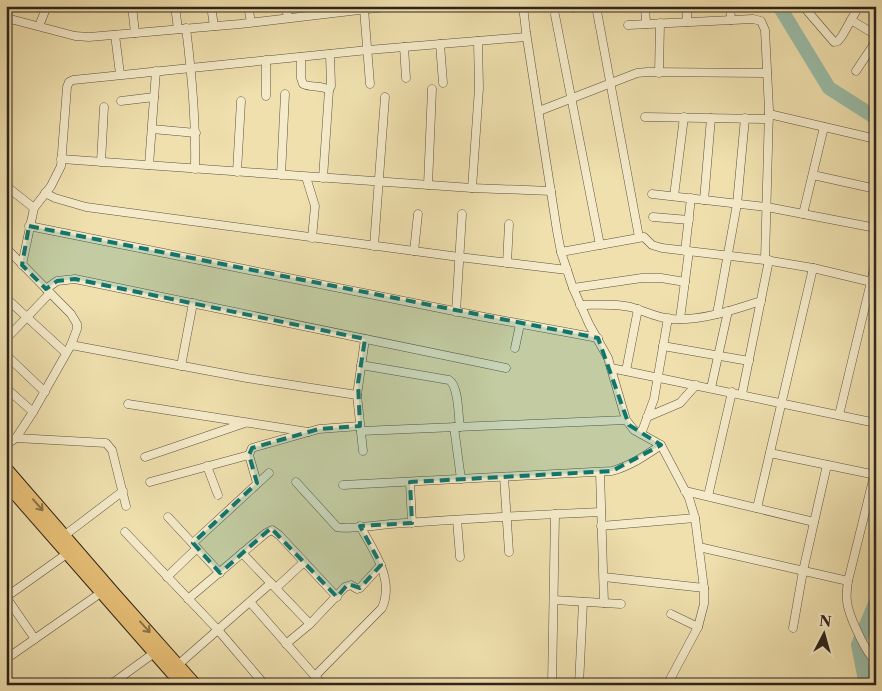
<svg xmlns="http://www.w3.org/2000/svg" width="882" height="691" font-family="'Libre Caslon Text',serif">
	<style>
		.lines { fill: none; stroke-linecap: round; stroke-linejoin: round }
		.river { stroke: #9abda8; stroke-width: 14 }
		.minor-casing { stroke: #5e5240; stroke-width: 9 }
		.primary-casing { stroke: #2e231b; stroke-width: 13 }
		.minor { stroke: #f5ebca; stroke-width: 8 }
		.primary { stroke: #e8c077; stroke-width: 11 }
		.oneway { stroke: #8b7249 }
		.marked { fill: #0f766e; fill-opacity: 0.2; stroke: #0f766e; stroke-width: 4; stroke-dasharray: 10 6; stroke-linejoin: round }
	</style>
	<rect width="100%" height="100%" fill="#efe0ae"/>
	<filter id="stains"><feTurbulence type="fractalNoise" baseFrequency=".004" numOctaves="4"/><feColorMatrix values="0 0 0 0 .2 0 0 0 0 .09 0 0 0 0 .02 0 0 0 .5 -.17"/></filter>
	<radialGradient id="worn" r=".72"><stop offset=".6" stop-color="#630" stop-opacity="0"/><stop offset="1" stop-color="#630" stop-opacity=".3"/></radialGradient>
	<g class="lines">
		<g class="river">
			<path d="M779,6L829,88L876,118"/>
			<path d="M866,685L858,645L876,601"/>
		</g>
		<g class="minor-casing">
			<g id="minor">
				<path d="M132,6L135,33"/>
				<path d="M175,6L178,29"/>
				<path d="M211,6L214,26"/>
				<path d="M248,6L251,22"/>
				<path d="M286,6L288,18"/>
				<path d="M523,6L526,32L557,231L561,252L573,288L589,324L608,358L626,420L634,430L661,445L689,498L695,518L704,588V604L698,627L667,685"/>
				<path d="M573,6V8"/>
				<path d="M596,6L639,237"/>
				<path d="M645,6L646,24"/>
				<path d="M687,6V22"/>
				<path d="M730,6L731,20"/>
				<path d="M803,6L834,42L838,41L842,36L859,6"/>
				<path d="M364,9L370,84"/>
				<path d="M555,15L600,245"/>
				<path d="M6,19L14,20L75,36L89,37L240,24L393,6"/>
				<path d="M851,20L876,35"/>
				<path d="M628,25L753,19L761,21L765,30L769,110L765,260"/>
				<path d="M39,26L47,6"/>
				<path d="M186,28C192,75 196,121 195,169"/>
				<path d="M115,35L120,74"/>
				<path d="M440,44L443,83"/>
				<path d="M404,47L406,78"/>
				<path d="M301,57V78L303,84C311,88 322,85 329,90L323,178"/>
				<path d="M856,71L876,41"/>
				<path d="M659,73L660,23"/>
				<path d="M329,90L331,86L330,54"/>
				<path d="M266,96V60"/>
				<path d="M121,101L154,97"/>
				<path d="M539,111L637,73L647,72L767,73"/>
				<path d="M769,114L876,139"/>
				<path d="M645,117L769,119"/>
				<path d="M152,129L196,133"/>
				<path d="M61,159L472,188L551,191"/>
				<path d="M101,162L104,107"/>
				<path d="M149,165L156,71"/>
				<path d="M237,172L241,101"/>
				<path d="M281,175L285,94"/>
				<path d="M813,175L876,189"/>
				<path d="M306,177L315,206L312,238"/>
				<path d="M428,185L432,89"/>
				<path d="M6,186L34,208"/>
				<path d="M472,188L479,88L478,41"/>
				<path d="M45,193L55,198L86,207L459,257L567,270"/>
				<path d="M652,194L767,207L876,228"/>
				<path d="M674,196L684,117"/>
				<path d="M704,200L711,118"/>
				<path d="M803,214L824,127"/>
				<path d="M653,217L689,220"/>
				<path d="M29,226L484,317L598,338"/>
				<path d="M374,246L385,97"/>
				<path d="M6,248L71,314L77,324V329L71,345L33,412L16,438L6,445"/>
				<path d="M414,251L418,214"/>
				<path d="M685,251L691,198"/>
				<path d="M561,252L644,237L652,245L662,248L765,260L813,268L876,283"/>
				<path d="M507,263L509,224"/>
				<path d="M22,265L34,208L51,186L61,166L67,87L69,82L73,80L368,50L526,37"/>
				<path d="M573,288L642,278H661L685,282"/>
				<path d="M46,289L57,281L75,279L506,368"/>
				<path d="M6,298L66,353"/>
				<path d="M580,305C598,305 617,303 634,308C646,312 658,318 671,319C703,321 732,310 761,301"/>
				<path d="M456,312L462,214"/>
				<path d="M717,314L737,204L745,118"/>
				<path d="M680,319L689,251"/>
				<path d="M6,339L50,293"/>
				<path d="M71,345L247,378L357,395"/>
				<path d="M663,346L749,361"/>
				<path d="M515,348L520,324"/>
				<path d="M6,355L45,392"/>
				<path d="M361,365L449,380C459,386 458,415 460,427"/>
				<path d="M181,366L193,303"/>
				<path d="M611,368L876,423"/>
				<path d="M626,371L638,309"/>
				<path d="M6,388L33,412"/>
				<path d="M711,388L728,311"/>
				<path d="M742,394L769,260"/>
				<path d="M128,404L308,432"/>
				<path d="M839,415L876,261"/>
				<path d="M647,417L680,403L696,385"/>
				<path d="M454,427L461,479"/>
				<path d="M361,431L626,420"/>
				<path d="M641,434L654,399L668,318"/>
				<path d="M16,438L106,443L112,450L126,506"/>
				<path d="M363,451L357,395L365,339"/>
				<path d="M770,453L876,475"/>
				<path d="M145,457L245,423"/>
				<path d="M207,466L218,495"/>
				<path d="M876,468L848,581C847,588 846,595 847,601C848,614 866,654 876,661"/>
				<path d="M600,472L604,603"/>
				<path d="M504,477L509,552"/>
				<path d="M150,482L249,455"/>
				<path d="M296,482L337,527C344,530 381,525 390,524C461,519 531,515 601,512"/>
				<path d="M410,482L412,523"/>
				<path d="M257,483L249,455L252,448L319,429L360,426"/>
				<path d="M343,485L612,471C630,466 645,456 661,445"/>
				<path d="M685,491L814,522"/>
				<path d="M708,496L732,392"/>
				<path d="M757,508L813,268"/>
				<path d="M168,517L220,573"/>
				<path d="M457,520L460,557"/>
				<path d="M601,526L695,518"/>
				<path d="M125,532L218,630L265,685"/>
				<path d="M65,535L123,491"/>
				<path d="M193,543L269,473"/>
				<path d="M699,547L848,581"/>
				<path d="M242,553L310,624"/>
				<path d="M167,577L197,548"/>
				<path d="M604,577L704,588"/>
				<path d="M276,588L304,562"/>
				<path d="M188,599L266,533L272,530L279,535L337,597"/>
				<path d="M554,600L621,604"/>
				<path d="M250,602L320,682"/>
				<path d="M671,614L698,627"/>
				<path d="M793,628L803,571L827,465"/>
				<path d="M35,639L6,597L68,553"/>
				<path d="M286,644L310,624L345,587L351,585L357,589L360,588L381,565"/>
				<path d="M6,659L102,592"/>
				<path d="M179,664L271,583"/>
				<path d="M315,676L382,608C395,579 373,550 360,526"/>
				<path d="M64,685L65,683"/>
				<path d="M110,685L154,653"/>
				<path d="M552,685L555,514"/>
				<path d="M579,685L583,602"/>
			</g>
		</g>
		<g class="primary-casing">
			<g id="primary">
				<path d="M6,468L116,595L196,685"/>
				<path d="M6,484L182,685"/>
			</g>
		</g>
		<use href="#minor" class="minor"/>
		<use href="#primary" class="primary"/>
	</g>
	<defs><path id="oneway-shaft" d="M-6 0H5M1.5-3L5.5 0L1.5 3" fill="none" stroke-width="1.6" stroke-linecap="round" stroke-linejoin="round" transform="scale(1.25)"/></defs>
	<g class="oneway">
		<use href="#oneway-shaft" transform="translate(38 505) rotate(49)"/>
		<use href="#oneway-shaft" transform="translate(145 627) rotate(48)"/>
	</g>
	<path class="marked" d="M29,226L598,338L629,425L661,445L612,471L410,482L412,523L360,526L381,565L360,588L348,584L337,597L271,528L220,573L193,543L257,483L249,455L252,448L319,429L360,426L358,383L365,339L75,279L57,281L46,289L22,265Z"/>
	<rect width="882" height="691" fill="none" stroke="#efe0ae" stroke-width="25"/>
	<rect x="8" y="8" width="867" height="676" fill="none" stroke="#2e231b" stroke-width="2.5"/>
	<rect x="12" y="12" width="857" height="666" fill="none" stroke="#2e231b"/>
	<g transform="translate(824 634) rotate(6)" stroke="#f5ebca" stroke-width="4" paint-order="stroke">
	<path d="M0-4L9 19L0 12L-9 19Z" fill="#2e231b"/>
	<text y="-8" font-size="14" font-weight="bold" text-anchor="middle" fill="#2e231b">N</text>
	</g>
	<rect width="100%" height="100%" filter="url(#stains)"/>
	<rect width="100%" height="100%" fill="url(#worn)"/>
</svg>
